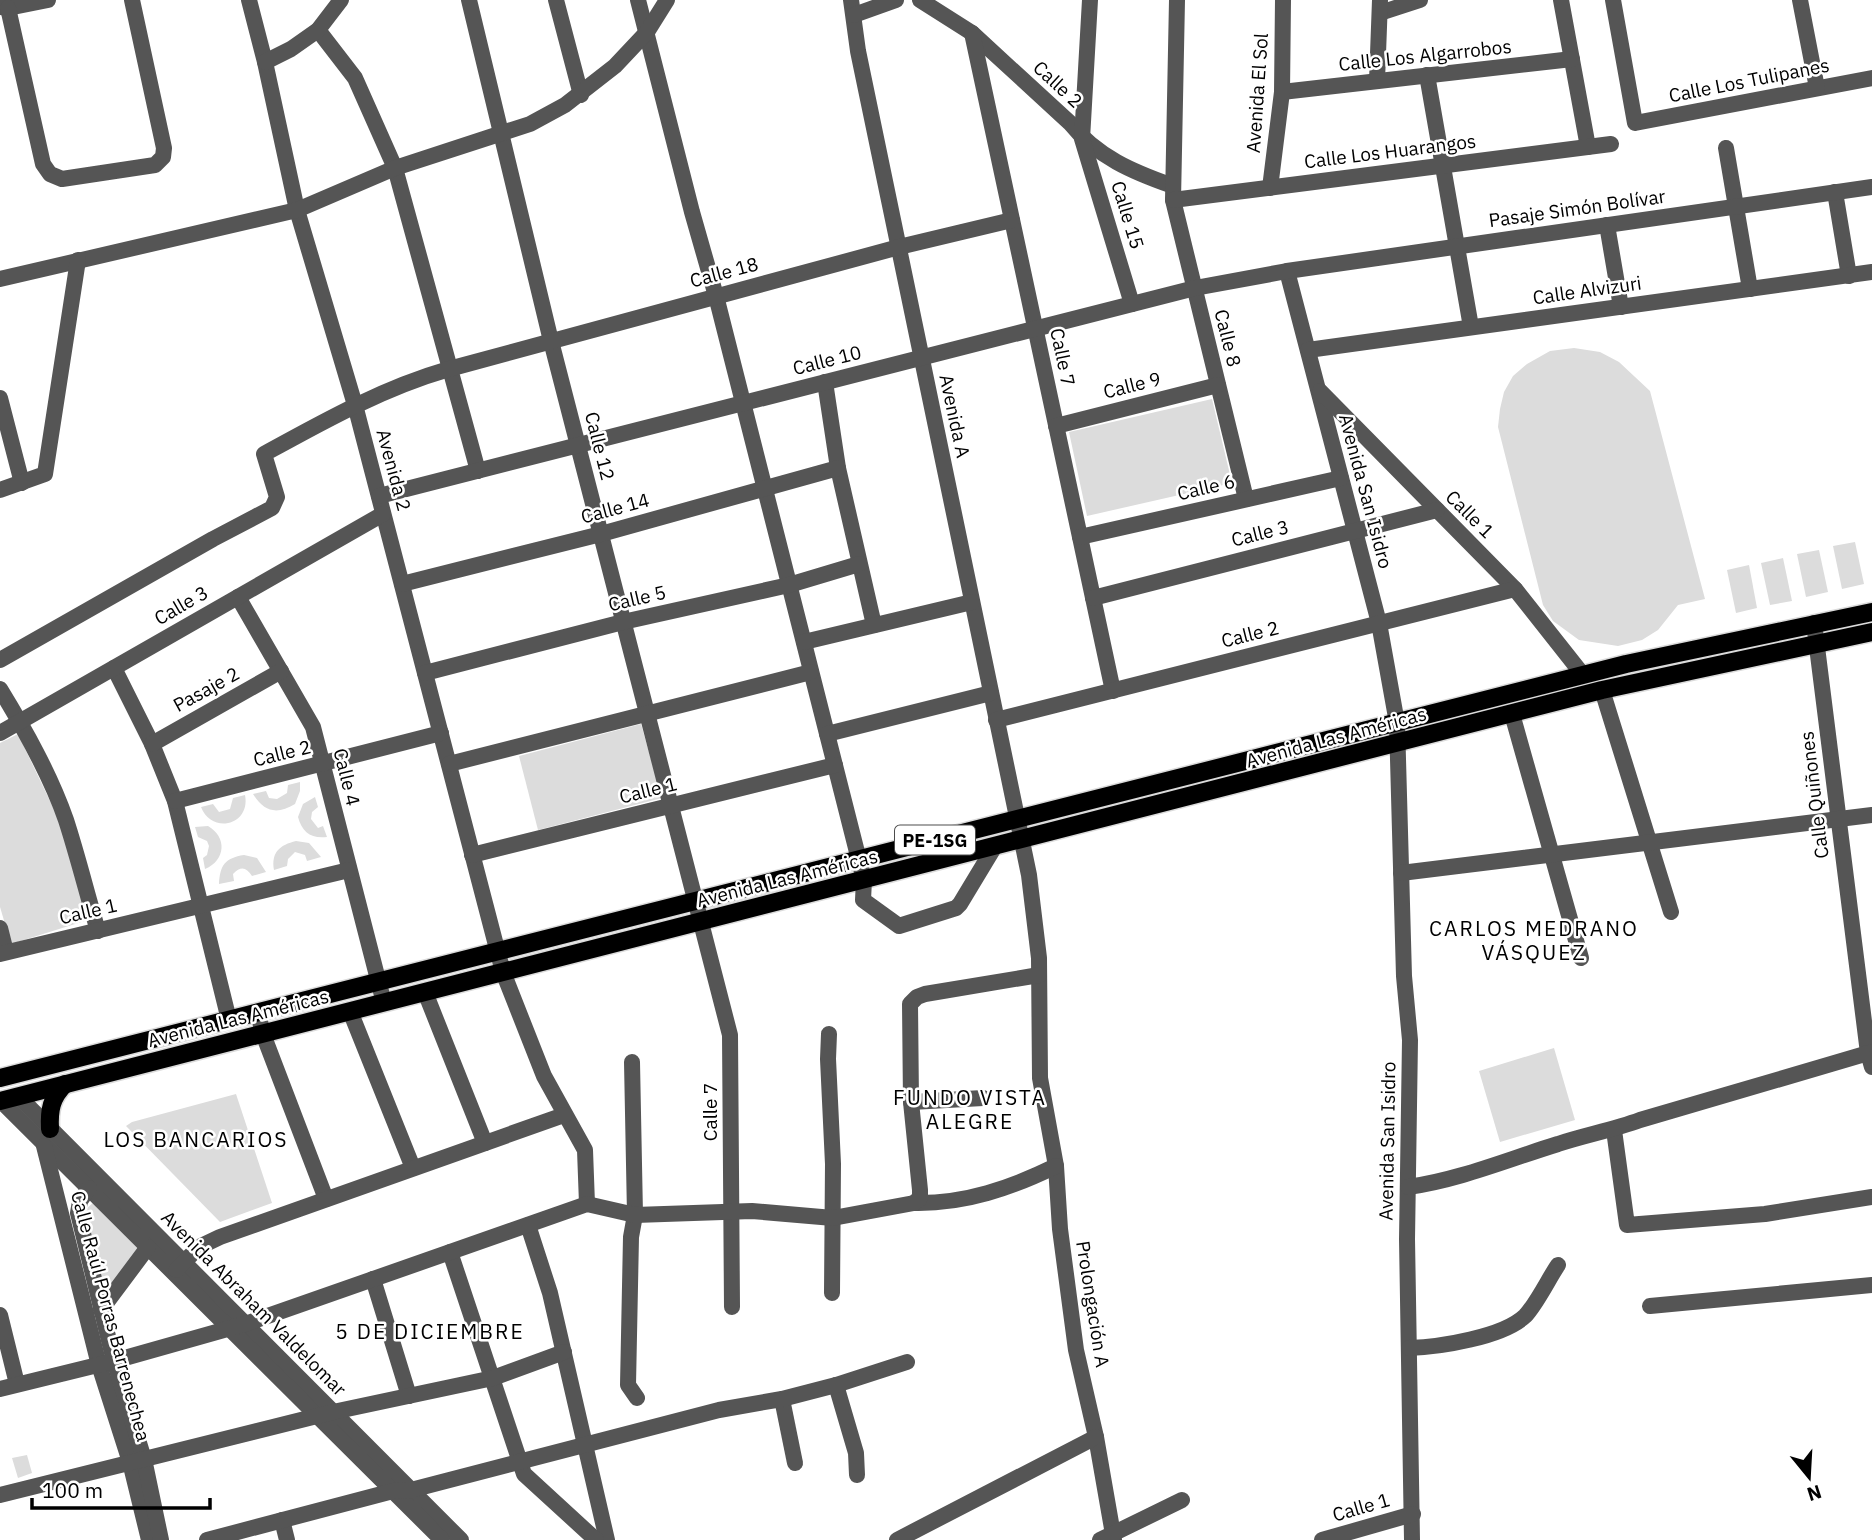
<svg xmlns="http://www.w3.org/2000/svg" width="1872" height="1540" font-family="'IBM Plex Sans',sans-serif">
	<style>
		.green { fill: #dcdcdc }
		.lines { fill: none; stroke-linecap: round; stroke-linejoin: round }
		.major-casing { stroke: #dbdbdb; stroke-width: 21 }
		.minor { stroke: #555; stroke-width: 16 }
		.major { stroke: #000; stroke-width: 18 }
		.labels { text-anchor: middle; dominant-baseline: central; stroke-width: 5; stroke-linejoin: round; paint-order: stroke }
		.shield { fill: #fff; stroke: #4c4c4c; stroke-width: 2 }
		.shield-label { font-size: 18px; font-weight: bold; fill: #000 }
		.street-label { font-size: 19px; fill: #000; stroke: #fff }
		.neighbourhood-label { font-size: 21px; letter-spacing: 2px; fill: #000; stroke: #fff }
	</style>
	<rect width="100%" height="100%" fill="#fff"/>
	<g class="green">
		<path d="M1574,348L1600,352L1619,362L1650,391L1705,599L1678,605L1658,630L1642,640L1618,646L1579,640L1553,621L1543,605L1498,427L1500,409L1504,392L1513,376L1527,364L1550,351Z"/>
		<path d="M1212,399L1232,483L1087,516L1069,432Z"/>
		<path d="M1855,542L1864,584L1842,589L1833,546Z"/>
		<path d="M1819,550L1828,592L1806,597L1797,554Z"/>
		<path d="M1783,558L1792,601L1770,605L1761,563Z"/>
		<path d="M1749,565L1757,608L1736,613L1727,570Z"/>
		<path d="M641,724L662,798L538,830L519,756Z"/>
		<path d="M18,734L61,824L88,920L11,944L0,907V743Z"/>
		<path d="M300,782V791L295,804C277,815 264,812 253,794L266,791L269,798L277,799L287,793L288,785Z"/>
		<path d="M245,795C251,825 212,835 201,807L213,804L219,812L230,809L233,798Z"/>
		<path d="M315,797L318,807L312,812L311,819L318,828L323,826L327,837C311,839 302,832 298,817L303,804Z"/>
		<path d="M208,826C227,837 226,860 205,869L203,858L207,855L209,846L207,841L198,837L195,827Z"/>
		<path d="M296,841L309,843L321,857L307,861L305,855L295,852L288,859L287,866L274,870C271,852 280,845 296,841Z"/>
		<path d="M244,855L257,858L266,872L252,876C246,867 241,866 233,874L234,881L219,884C220,865 225,858 244,855Z"/>
		<path d="M1554,1048L1575,1120L1500,1142L1479,1071Z"/>
		<path d="M236,1094L272,1203L220,1222L126,1126L132,1122Z"/>
		<path d="M94,1202L140,1249L106,1295L85,1213L86,1209Z"/>
		<path d="M27,1455L32,1473L18,1478L12,1458Z"/>
	</g>
	<g class="lines">
		<g class="major-casing">
			<g id="major">
				<path d="M0,1078L1626,664L1872,612"/>
				<path d="M0,1101L1602,690L1872,632"/>
				<path d="M50,1129C49,1110 51,1098 65,1084"/>
			</g>
		</g>
		<g class="minor">
			<path d="M249,0L265,62L297,210L355,405L503,972L544,1076L585,1150L587,1204"/>
			<path d="M469,0L551,341L730,1035L732,1307"/>
			<path d="M556,0L581,95"/>
			<path d="M638,0L692,212L716,296L859,860L864,880L863,900L899,926L956,908L960,904L995,846"/>
			<path d="M851,0L858,51L1029,875L1039,958L1040,1078L1056,1166L1060,1229L1076,1350L1096,1437L1114,1540"/>
			<path d="M920,0L972,33L1070,123C1097,157 1133,172 1173,186"/>
			<path d="M1090,0L1082,139L1132,304"/>
			<path d="M1177,0L1173,200L1246,499"/>
			<path d="M1561,0L1588,147"/>
			<path d="M1613,0L1635,123L1872,78"/>
			<path d="M1800,0L1817,88"/>
			<path d="M0,7L8,8L48,0"/>
			<path d="M8,8L43,164L50,174L62,179L155,165L163,157L164,148L132,0"/>
			<path d="M1380,13L1420,0"/>
			<path d="M854,15L896,0"/>
			<path d="M318,30L355,78L395,168L478,471"/>
			<path d="M972,33L1113,691"/>
			<path d="M265,62L291,49L318,30L341,0"/>
			<path d="M1427,75L1471,327"/>
			<path d="M1377,81L1380,0"/>
			<path d="M1282,92L1572,59"/>
			<path d="M1726,148L1750,289"/>
			<path d="M1270,188L1282,92L1283,0"/>
			<path d="M1835,192L1849,276"/>
			<path d="M1173,200L1611,144"/>
			<path d="M1607,225L1621,307"/>
			<path d="M1287,271L1379,623L1397,723L1404,976L1410,1040L1407,1239L1412,1540"/>
			<path d="M0,279L297,210L395,168L530,124L565,105L615,66L647,32L667,0"/>
			<path d="M1308,350L1872,272"/>
			<path d="M825,382L838,468L874,625"/>
			<path d="M1320,391L1515,589L1583,675"/>
			<path d="M0,398L22,483"/>
			<path d="M1056,426L1218,385"/>
			<path d="M0,490L45,474L78,260"/>
			<path d="M379,496L1195,288L1287,271L1872,187"/>
			<path d="M1080,537L1341,478"/>
			<path d="M402,584L601,534L838,468"/>
			<path d="M238,597L313,727L384,1003"/>
			<path d="M1093,598L1437,510"/>
			<path d="M1814,623L1868,1053L1872,1067"/>
			<path d="M804,642L972,602"/>
			<path d="M0,660L213,539L272,508L277,497L264,454C324,421 383,388 449,369L899,247L1012,220"/>
			<path d="M114,668L152,744L175,801L229,1020"/>
			<path d="M425,673L623,622L789,585L859,564"/>
			<path d="M0,689C25,730 50,774 66,820C78,857 87,894 98,931"/>
			<path d="M1602,690L1671,912"/>
			<path d="M1512,714L1581,958"/>
			<path d="M996,720L1515,589"/>
			<path d="M0,733L383,514"/>
			<path d="M827,734L991,693"/>
			<path d="M152,744L281,671"/>
			<path d="M449,764L811,672"/>
			<path d="M175,801L441,733"/>
			<path d="M472,855L835,765"/>
			<path d="M1401,873L1872,815"/>
			<path d="M0,928L6,952"/>
			<path d="M0,954L349,870"/>
			<path d="M425,992L485,1143"/>
			<path d="M350,1011L413,1168"/>
			<path d="M258,1013L263,1034L326,1199"/>
			<path d="M829,1034L828,1059L833,1164L832,1293"/>
			<path d="M632,1062L635,1215L631,1237L628,1385L637,1398"/>
			<path d="M18,1096L461,1540"/>
			<path d="M1,1101L442,1540"/>
			<path d="M911,1102L983,1098"/>
			<path d="M1614,1130L1627,1225L1765,1214L1872,1197"/>
			<path d="M44,1146L99,1365L130,1462L149,1540"/>
			<path d="M1408,1187C1459,1180 1509,1159 1558,1144C1585,1135 1613,1130 1640,1120L1872,1052"/>
			<path d="M89,1188L80,1201L78,1213L114,1361L144,1459L161,1540"/>
			<path d="M914,1203C965,1204 1011,1188 1056,1166"/>
			<path d="M528,1225L550,1293L607,1540"/>
			<path d="M450,1252L524,1474L596,1540"/>
			<path d="M176,1270L199,1247L220,1237L564,1115"/>
			<path d="M373,1279L409,1396"/>
			<path d="M1650,1306L1872,1285"/>
			<path d="M101,1310L148,1247"/>
			<path d="M0,1315L17,1384"/>
			<path d="M1409,1348C1440,1347 1503,1337 1525,1316C1536,1305 1549,1278 1558,1265"/>
			<path d="M836,1385L856,1453L857,1475"/>
			<path d="M0,1389L114,1361L245,1324L587,1204L635,1215L752,1211L833,1218L914,1203L920,1198V1190L911,1102L910,1004L917,997L925,994L1039,975"/>
			<path d="M782,1399L795,1463"/>
			<path d="M0,1495L333,1412L493,1378L564,1352"/>
			<path d="M282,1520L287,1540"/>
			<path d="M207,1540L393,1491L411,1490L719,1410L782,1399L836,1385L907,1362"/>
			<path d="M897,1540L1096,1437"/>
			<path d="M1100,1540L1182,1500"/>
			<path d="M1322,1540L1413,1514"/>
		</g>
		<use href="#major" class="major"/>
	</g>
	<g class="labels">
		<rect class="shield" x="895" y="825.5" width="80" height="29" rx="5"/>
		<g class="shield-label">
			<text x="935" y="840">PE-1SG</text>
		</g>
		<g class="street-label">
			<text transform="translate(1425 55) rotate(-6)">Calle Los Algarrobos</text>
			<text transform="translate(1749 80) rotate(-11)">Calle Los Tulipanes</text>
			<text transform="translate(1058 84) rotate(43)">Calle 2</text>
			<text transform="translate(1257 93) rotate(-86)">Avenida El Sol</text>
			<text transform="translate(1390 151) rotate(-7)">Calle Los Huarangos</text>
			<text transform="translate(1577 208) rotate(-8)">Pasaje Simón Bolívar</text>
			<text transform="translate(1128 215) rotate(73)">Calle 15</text>
			<text transform="translate(724 272) rotate(-15)">Calle 18</text>
			<text transform="translate(1587 290) rotate(-8)">Calle Alvizuri</text>
			<text transform="translate(1228 338) rotate(76)">Calle 8</text>
			<text transform="translate(1063 357) rotate(78)">Calle 7</text>
			<text transform="translate(827 360) rotate(-14)">Calle 10</text>
			<text transform="translate(1132 385) rotate(-14)">Calle 9</text>
			<text transform="translate(955 416) rotate(78)">Avenida A</text>
			<text transform="translate(600 446) rotate(76)">Calle 12</text>
			<text transform="translate(394 470) rotate(75)">Avenida 2</text>
			<text transform="translate(1206 487) rotate(-13)">Calle 6</text>
			<text transform="translate(1366 491) rotate(75)">Avenida San Isidro</text>
			<text transform="translate(615 508) rotate(-15)">Calle 14</text>
			<text transform="translate(1470 514) rotate(45)">Calle 1</text>
			<text transform="translate(1260 533) rotate(-14)">Calle 3</text>
			<text transform="translate(637 598) rotate(-13)">Calle 5</text>
			<text transform="translate(181 605) rotate(-30)">Calle 3</text>
			<text transform="translate(1250 634) rotate(-14)">Calle 2</text>
			<text transform="translate(206 689) rotate(-29)">Pasaje 2</text>
			<text transform="translate(1336 737) rotate(-15)">Avenida Las Américas</text>
			<text transform="translate(282 753) rotate(-14)">Calle 2</text>
			<text transform="translate(347 777) rotate(76)">Calle 4</text>
			<text transform="translate(648 790) rotate(-14)">Calle 1</text>
			<text transform="translate(1814 795) rotate(-97)">Calle Quiñones</text>
			<text transform="translate(787 878) rotate(-14)">Avenida Las Américas</text>
			<text transform="translate(88 911) rotate(-13)">Calle 1</text>
			<text transform="translate(238 1018) rotate(-14)">Avenida Las Américas</text>
			<text transform="translate(710 1112) rotate(-90)">Calle 7</text>
			<text transform="translate(1387 1141) rotate(-89)">Avenida San Isidro</text>
			<text transform="translate(254 1303) rotate(45)">Avenida Abraham Valdelomar</text>
			<text transform="translate(1093 1304) rotate(81)">Prolongación A</text>
			<text transform="translate(111 1316) rotate(75)">Calle Raúl Porras Barrenechea</text>
			<text transform="translate(1361 1507) rotate(-16)">Calle 1</text>
		</g>
		<g class="neighbourhood-label">
			<text x="1534" y="928">CARLOS MEDRANO<tspan x="1534" dy="24">VÁSQUEZ</tspan></text>
			<text x="970" y="1097">FUNDO VISTA<tspan x="970" dy="24">ALEGRE</tspan></text>
			<text x="196" y="1139">LOS BANCARIOS</text>
			<text x="430" y="1331">5 DE DICIEMBRE</text>
		</g>
	</g>
	<g transform="translate(1809 1477) rotate(162)" stroke="#ffffff" stroke-width="5" paint-order="stroke">
	<path d="M0-5L12 26L0 18L-12 26Z" fill="#000000"/>
	<text y="-10" font-size="19" font-weight="bold" text-anchor="middle" fill="#000000">N</text>
	</g>
	<path d="M32 1498v10h178v-10" fill="none" stroke="#000000" stroke-width="3.5"/>
	<text x="42" y="1498" font-size="21" fill="#000000" stroke="#ffffff" stroke-width="5" paint-order="stroke">100 m</text>
</svg>
